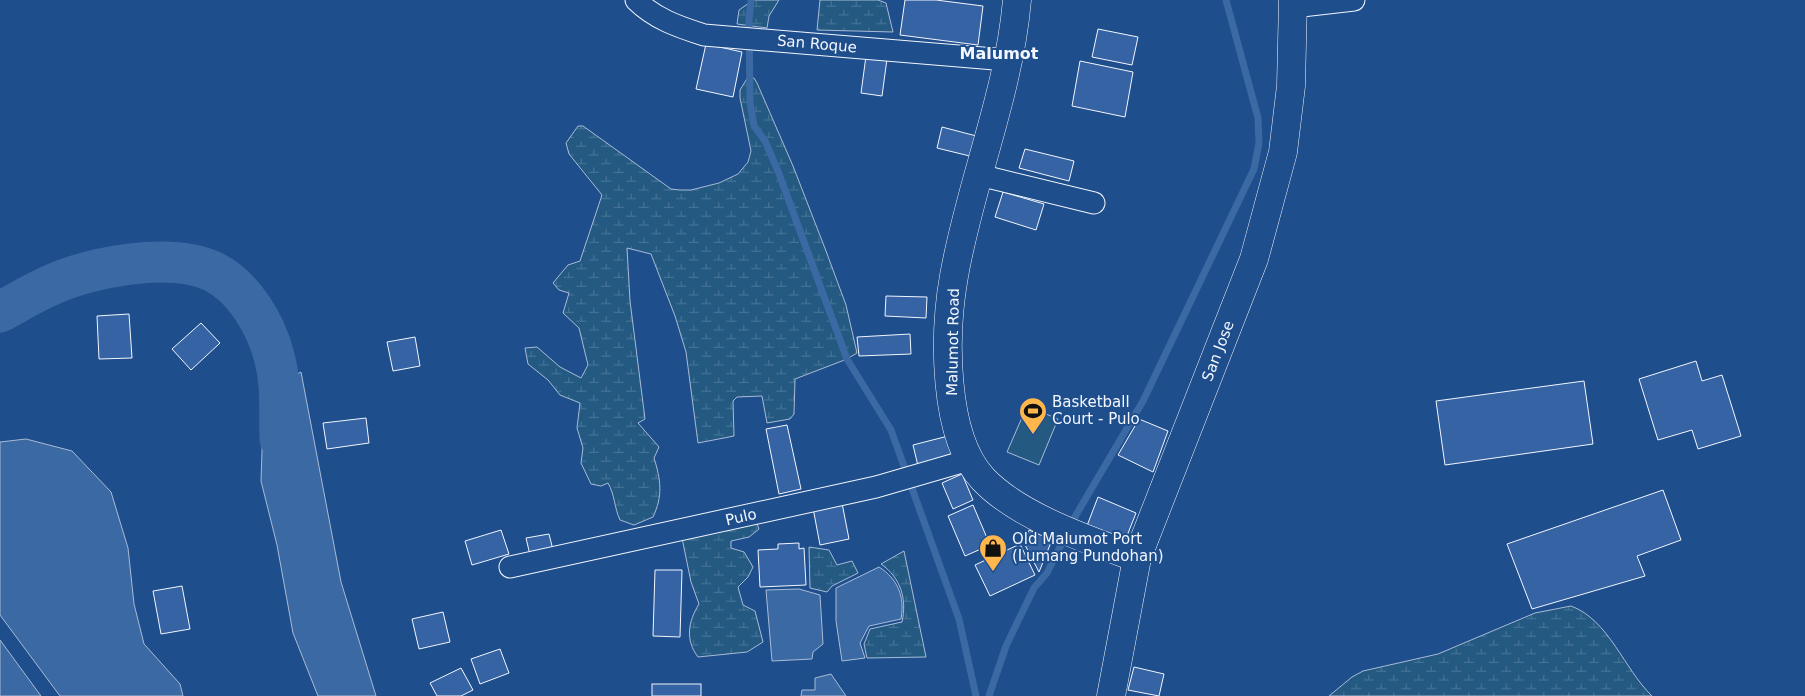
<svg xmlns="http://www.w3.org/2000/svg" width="1805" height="696" font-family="'DejaVu Sans',sans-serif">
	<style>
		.wetland { fill: url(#wetland-marsh); stroke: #a8bbd7 }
		.pitch { fill: #245a82; stroke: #a8bbd7 }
		.water { fill: #3b69a3; stroke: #a8bbd7 }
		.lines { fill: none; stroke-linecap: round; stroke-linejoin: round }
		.stream { stroke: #3b69a3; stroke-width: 7 }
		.river { stroke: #3b69a3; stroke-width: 41 }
		.building { fill: #3563a3; stroke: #f2f6ff }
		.street-casing { stroke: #f2f6ff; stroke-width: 23 }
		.secondary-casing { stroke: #f2f6ff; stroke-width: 29 }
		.street { stroke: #1f4e8c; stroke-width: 21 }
		.secondary { stroke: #1f4e8c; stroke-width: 28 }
		.labels { text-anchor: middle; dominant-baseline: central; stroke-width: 4; stroke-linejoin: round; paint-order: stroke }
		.street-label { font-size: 15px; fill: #f2f6ff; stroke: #1f4e8c }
		.poi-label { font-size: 15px; fill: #f2f6ff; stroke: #1f4e8c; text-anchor: start }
		.neighbourhood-label { font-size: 16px; font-weight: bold; fill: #f2f6ff; stroke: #1f4e8c }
	</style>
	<defs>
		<pattern id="wetland-marsh" width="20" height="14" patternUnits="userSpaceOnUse" patternTransform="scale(1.25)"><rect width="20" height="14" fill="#245a82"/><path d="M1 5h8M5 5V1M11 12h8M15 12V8" fill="none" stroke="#447295"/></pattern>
	</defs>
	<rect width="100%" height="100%" fill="#1f4e8c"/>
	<g class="wetland">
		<path d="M749,0H779L769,16L767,28L737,24L739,10L749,3Z"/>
		<path d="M820,0H878L886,3L893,32L817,30Z"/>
		<path d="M748,77L754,78L757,83L793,166L826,251L846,305L857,353L847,359L795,379L794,414L790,419L767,423L762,396L737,397L733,401L734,436L698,443L686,352L675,316L651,254L627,248L630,301L645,419L638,423L659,447L654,458C661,480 663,496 653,517L634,525L620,520C614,507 615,495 608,483L601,486L591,484L581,463L583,448L577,428L580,403L560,395L548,380L528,364L525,348L537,347L560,367L581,378L588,365L579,328L563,313L569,293L559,290L553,283L568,265L580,261L602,195L569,154L566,143L578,126H583L671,189L680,190H691L719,183L738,174L748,162L751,151L740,98V90Z"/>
		<path d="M755,518L759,529L749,537L731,541V548L744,552L753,567L748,577L738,587L743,605L755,611L763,642L747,652L698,657C685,640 688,622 699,604L691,582L682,538Z"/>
		<path d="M809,547L829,550L837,565L852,561L858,573L832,586L827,592L810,588Z"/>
		<path d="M904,551L926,657L867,658L864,644L870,629L902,622C907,599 901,578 881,564Z"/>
		<path d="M1571,606C1609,620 1624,669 1652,696H1329L1352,677L1363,671L1438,654L1535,613Z"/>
	</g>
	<path class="pitch" d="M1027,406L1058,419L1039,465L1007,452Z"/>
	<g class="water">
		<path d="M301,372L341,582L376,696H318L293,633L277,545L261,481L264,391Z"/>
		<path d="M26,439L72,451L111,492L128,548L134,604L144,644L180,684L183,696H60L0,615V442Z"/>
		<path d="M879,567C898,579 905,597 901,619L869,626L860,643L865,658L842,661L836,621V588Z"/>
		<path d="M799,589L820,595L823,644L813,652L812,659L772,661L766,590Z"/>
		<path d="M0,640L41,696H0Z"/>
		<path d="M831,674L846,696H801L802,690H815V678Z"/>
	</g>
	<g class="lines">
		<g class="stream">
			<path d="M751,0L749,20L750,102L754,126L765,141L778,171L847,359L891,430L959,619L976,696"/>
			<path d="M1069,527L1143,401L1254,169L1259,143L1258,118L1226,0"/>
			<path d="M989,696L1006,646L1034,588L1047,573L1065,537"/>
		</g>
		<path class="river" d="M0,312C15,304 31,294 47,287C88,267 171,251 214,272C244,287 266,325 274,356C282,385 279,410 280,439"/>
	</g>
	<g class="building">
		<path d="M905,0H936L983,6L978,45L900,35Z"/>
		<path d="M1098,29L1138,37L1132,65L1092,57Z"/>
		<path d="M706,44L742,52L733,97L696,89Z"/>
		<path d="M866,56L887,59L882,96L861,93Z"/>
		<path d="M1080,61L1133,72L1125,117L1072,106Z"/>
		<path d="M942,127L984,138L978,158L937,148Z"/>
		<path d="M1025,149L1074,161L1069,181L1019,168Z"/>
		<path d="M1003,192L1044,204L1036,230L995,217Z"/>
		<path d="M886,296L927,297L926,318L885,316Z"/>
		<path d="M129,314L132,358L99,359L97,316Z"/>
		<path d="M201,323L220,343L191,370L172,349Z"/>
		<path d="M910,334L911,354L859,356L857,337Z"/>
		<path d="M415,337L420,366L393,371L387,342Z"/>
		<path d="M1696,361L1702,381L1722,375L1741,436L1698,449L1692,430L1658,440L1639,379Z"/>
		<path d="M1584,381L1593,444L1445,465L1436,401Z"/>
		<path d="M366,418L369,443L327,449L323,423Z"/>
		<path d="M1139,419L1168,431L1153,472L1118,455Z"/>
		<path d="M787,425L801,489L779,494L766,429Z"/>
		<path d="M952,435L957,456L918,466L913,445Z"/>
		<path d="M962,474L973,500L953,509L942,483Z"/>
		<path d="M1663,490L1681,540L1637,556L1645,576L1532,609L1507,544Z"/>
		<path d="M1098,497L1136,513L1123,546L1085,531Z"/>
		<path d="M842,503L849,539L820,545L813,508Z"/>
		<path d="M973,505L990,545L965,556L948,516Z"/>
		<path d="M501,530L509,554L472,565L465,541Z"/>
		<path d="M1029,530L1052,540L1039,572L1024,543Z"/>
		<path d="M549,534L553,550L530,555L526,538Z"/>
		<path d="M799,543V549L804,548L806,585L760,587L758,550L778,549V544Z"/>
		<path d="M1020,544L1035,575L990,596L975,565Z"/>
		<path d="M655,570H682L680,637L653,636Z"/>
		<path d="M182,586L190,629L161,634L153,591Z"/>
		<path d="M443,612L450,642L419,649L412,619Z"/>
		<path d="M500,649L509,673L480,684L471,659Z"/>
		<path d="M1134,667L1164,674L1159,696L1128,690Z"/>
		<path d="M461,668L473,690L461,696H437L430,683Z"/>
		<rect x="652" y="684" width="49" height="12"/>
	</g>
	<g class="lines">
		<g class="street-casing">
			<g id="street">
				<path d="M636,0C655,19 679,27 704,35L1007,60"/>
				<path d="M1293,7L1354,0"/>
				<path d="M979,175L1094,203"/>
				<path d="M510,567L876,487L969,460"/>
			</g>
		</g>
		<g class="secondary-casing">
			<g id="secondary">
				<path d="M1017,0C1009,94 970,184 954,276C944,332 942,435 983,479C1019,517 1089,540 1137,558"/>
				<path d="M1111,696L1137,558L1254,259L1283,152L1291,86L1293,0"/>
			</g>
		</g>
		<use href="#street" class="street"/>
		<use href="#secondary" class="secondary"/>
	</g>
	<defs>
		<g id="stadium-pin" transform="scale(1.4375)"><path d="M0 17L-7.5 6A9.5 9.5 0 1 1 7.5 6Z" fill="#ffb74d" stroke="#1f4e8c"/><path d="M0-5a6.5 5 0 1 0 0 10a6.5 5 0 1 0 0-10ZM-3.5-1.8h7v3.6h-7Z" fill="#111"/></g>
		<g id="shop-pin" transform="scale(1.4375)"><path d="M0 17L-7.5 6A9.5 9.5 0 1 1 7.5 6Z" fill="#ffb74d" stroke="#1f4e8c"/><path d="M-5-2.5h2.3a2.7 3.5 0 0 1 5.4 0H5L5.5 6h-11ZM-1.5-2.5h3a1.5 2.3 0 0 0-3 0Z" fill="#111"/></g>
	</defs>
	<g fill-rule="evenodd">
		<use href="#stadium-pin" x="1033" y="411"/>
		<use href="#shop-pin" x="993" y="548"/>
	</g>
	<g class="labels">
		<g class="street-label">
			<text transform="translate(817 44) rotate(5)">San Roque</text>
			<text transform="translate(953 342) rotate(-89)">Malumot Road</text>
			<text transform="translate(1218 351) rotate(-69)">San Jose</text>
			<text transform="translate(741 517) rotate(-13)">Pulo</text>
		</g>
		<g class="poi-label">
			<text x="1052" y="402">Basketball<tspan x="1052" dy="17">Court - Pulo</tspan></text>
			<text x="1012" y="539">Old Malumot Port<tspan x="1012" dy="17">(Lumang Pundohan)</tspan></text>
		</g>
		<g class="neighbourhood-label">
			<text x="999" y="53">Malumot</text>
		</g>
	</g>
</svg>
